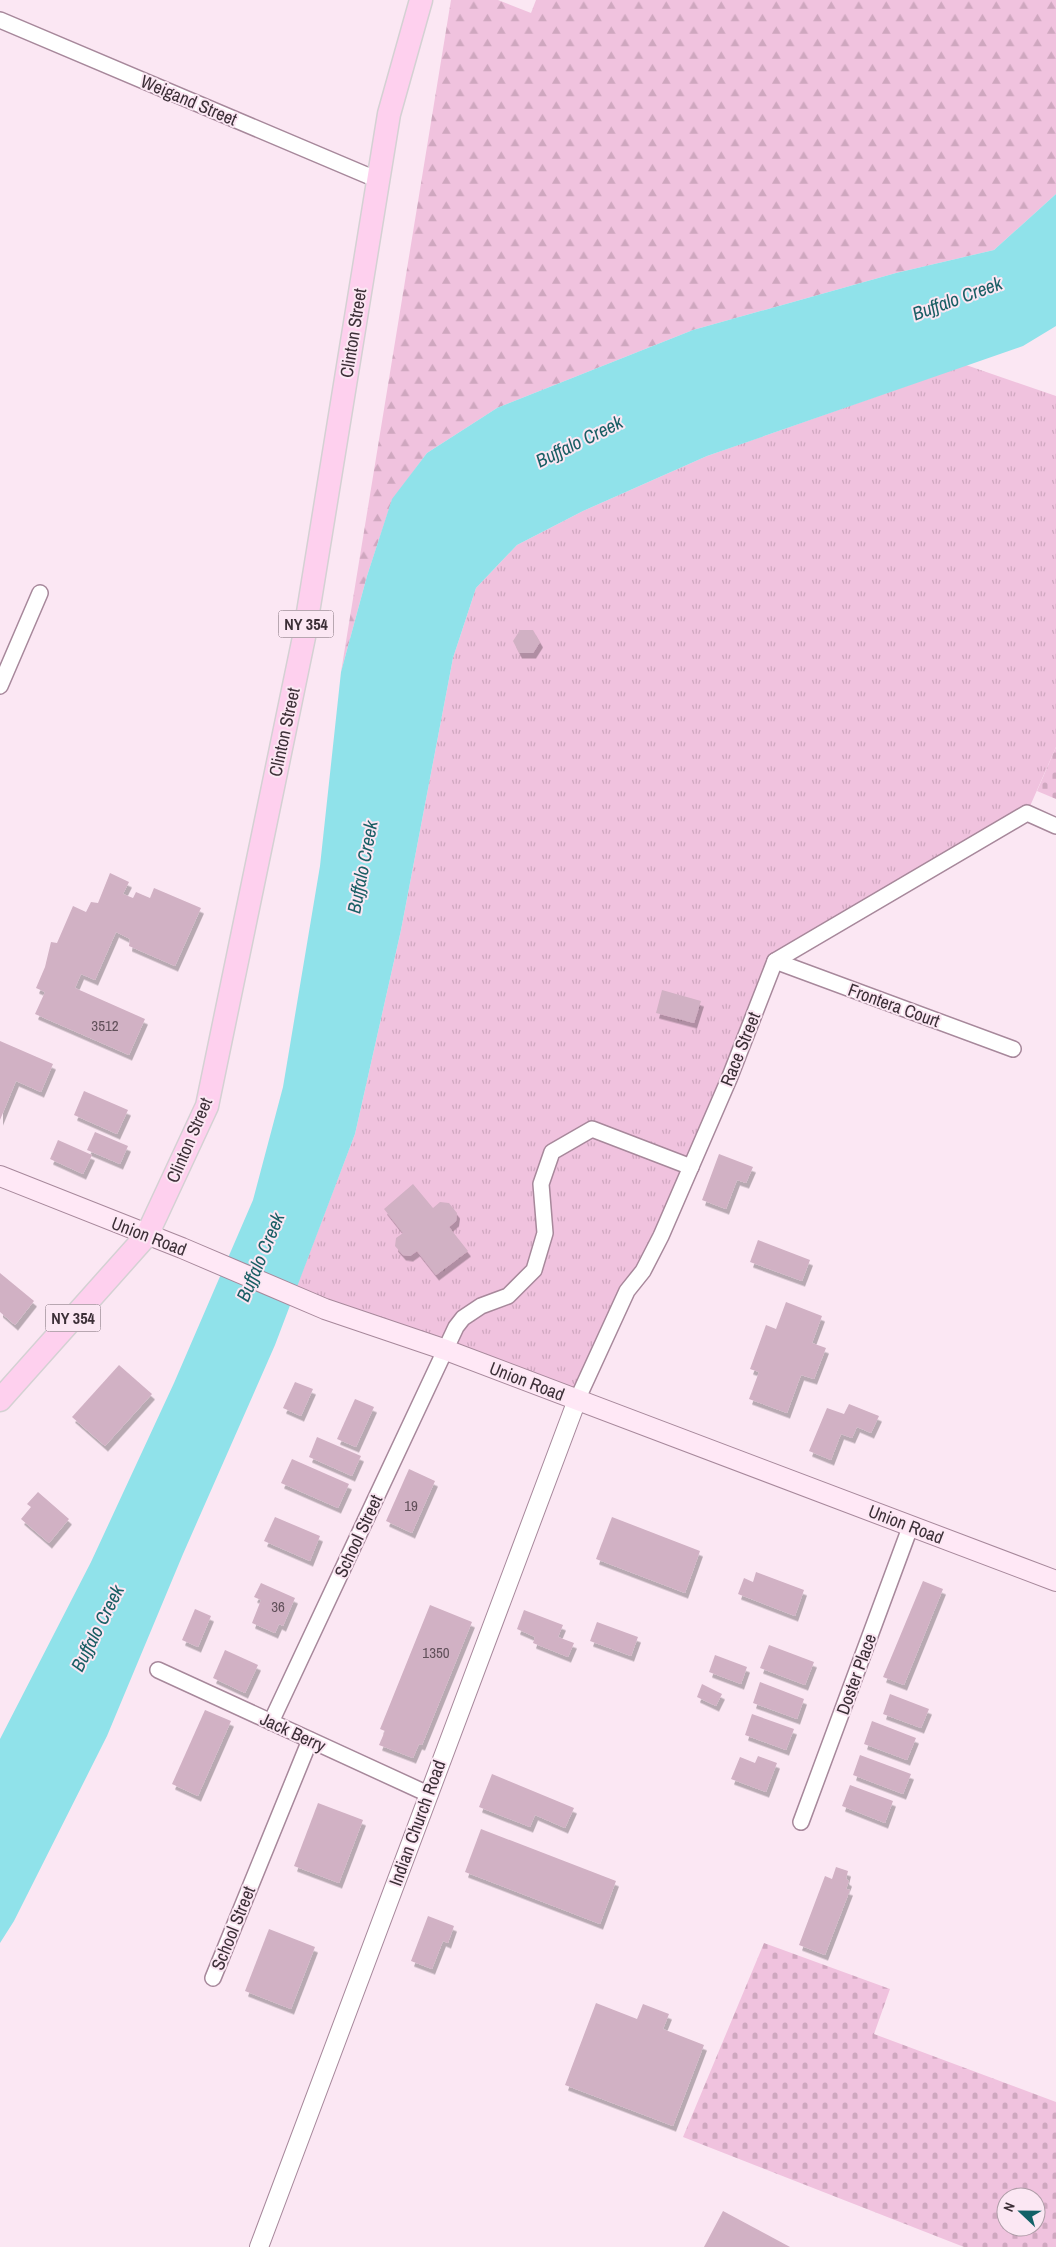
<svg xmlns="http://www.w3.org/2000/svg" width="1056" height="2247" font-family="'Archivo Narrow',sans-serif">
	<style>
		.grass { fill: url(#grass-tufts) }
		.forest { fill: url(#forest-firs) }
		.cemetery { fill: url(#cemetery-stones); fill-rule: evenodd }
		.water { fill: #90e2ea }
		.building { fill: #d1b1c4; filter: url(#shadow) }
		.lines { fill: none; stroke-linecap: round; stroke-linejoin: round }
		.minor-casing { stroke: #a7889b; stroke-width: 18 }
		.tertiary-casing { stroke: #a7889b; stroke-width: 20 }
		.secondary-casing { stroke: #a7889b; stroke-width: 22 }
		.primary-casing { stroke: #d4d1d3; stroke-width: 25 }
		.minor { stroke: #fff; stroke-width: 15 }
		.tertiary { stroke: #fff; stroke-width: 18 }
		.secondary { stroke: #ffe8f6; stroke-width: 20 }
		.primary { stroke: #fed0ee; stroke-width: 22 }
		.labels { text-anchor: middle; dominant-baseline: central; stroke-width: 4; stroke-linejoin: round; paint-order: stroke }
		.number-label { font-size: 15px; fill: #61505a }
		.shield { fill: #fbe7f3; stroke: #75666f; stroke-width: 1 }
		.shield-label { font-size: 16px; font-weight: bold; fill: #3c2f37 }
		.street-label { font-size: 18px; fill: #3c2f37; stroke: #fbe7f3 }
		.water-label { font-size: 19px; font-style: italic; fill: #195e64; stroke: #fbe7f3 }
	</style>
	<defs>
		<pattern id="grass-tufts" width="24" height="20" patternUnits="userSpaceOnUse" patternTransform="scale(1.25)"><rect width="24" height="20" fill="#f0c2de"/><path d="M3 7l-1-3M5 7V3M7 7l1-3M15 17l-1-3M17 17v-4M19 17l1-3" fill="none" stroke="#cfa7bf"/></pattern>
		<pattern id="forest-firs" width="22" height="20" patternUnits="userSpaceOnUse" patternTransform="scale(1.25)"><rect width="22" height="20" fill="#f0c2de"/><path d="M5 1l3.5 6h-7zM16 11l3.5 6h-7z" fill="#cfa7bf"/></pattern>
		<pattern id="cemetery-stones" width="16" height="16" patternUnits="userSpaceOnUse" patternTransform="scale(1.25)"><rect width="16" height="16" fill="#f0c2de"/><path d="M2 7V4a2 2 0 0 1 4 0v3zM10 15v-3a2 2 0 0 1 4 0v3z" fill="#cfa7bf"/></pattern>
		<filter id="shadow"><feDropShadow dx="3" dy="5.5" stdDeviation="0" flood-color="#0004"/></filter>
	</defs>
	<rect width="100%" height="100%" fill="#fbe7f3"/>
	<path class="grass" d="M966,365L1056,396V747L1027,813L775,961L729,1079L577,1400L295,1291L355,1134L401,930L453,658L476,588L517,545L583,511L707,456Z"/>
	<path class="forest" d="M451,0H498L531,13L536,0H1056V194L994,250L896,273L693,330L497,408L427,453L392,500L367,576L341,672Z"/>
	<g class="cemetery">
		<path d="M1056,747V799L1037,791Z"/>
		<path d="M764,1943L890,1989L874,2034L1056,2102V2247H964L683,2137ZM1006,2197H1036V2227H1006Z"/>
	</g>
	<path class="water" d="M1056,194V326L1023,346L707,456L583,511L517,545L476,588L453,658L401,930L355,1134L275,1345L183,1554L107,1736L14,1921L0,1943V1739L91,1562L174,1383L253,1200L283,1087L320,866L341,672L367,576L392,499L427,453L497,408L693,330L896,273L994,250Z"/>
	<g class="building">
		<path d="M520,630H533L540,642L533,653H519L513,641Z"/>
		<path d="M110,873L129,882L123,894L133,898L136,892L150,898L154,888L201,908L175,966L129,946L130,939L116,932L95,980L81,974L75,988L145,1019L129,1055L35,1014L45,992L36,988L45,967L51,942L57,943L73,906L86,912L91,902L98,903Z"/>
		<path d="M662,990L701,1001L694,1023L656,1013Z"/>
		<path d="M0,1041L53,1064L41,1092L16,1081L0,1120Z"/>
		<path d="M84,1091L128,1110L117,1134L74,1115Z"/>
		<path d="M95,1132L128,1146L120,1164L87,1150Z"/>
		<path d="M58,1140L92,1155L83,1174L50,1159Z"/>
		<path d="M719,1154L753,1167L746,1183L737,1180L726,1209L702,1200Z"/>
		<path d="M413,1184L433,1208L440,1202L449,1203L457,1213L456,1221L449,1227L468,1251L436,1275L417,1251L410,1256L403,1255L395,1246L396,1238L403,1233L384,1209Z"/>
		<path d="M758,1240L810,1260L802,1281L750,1262Z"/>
		<path d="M0,1273L34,1301L15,1325L0,1312Z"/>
		<path d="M786,1302L822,1316L812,1343L826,1348L814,1379L801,1375L787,1413L749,1399L759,1372L750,1369L766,1325L776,1329Z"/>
		<path d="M119,1365L152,1394L105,1446L72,1417Z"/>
		<path d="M295,1382L313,1389L301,1416L283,1408Z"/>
		<path d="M355,1399L374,1407L356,1447L337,1439Z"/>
		<path d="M849,1404L879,1416L871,1433L857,1427L852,1438L841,1434L831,1460L809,1451L827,1408L844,1414Z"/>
		<path d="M317,1437L361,1456L352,1476L309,1457Z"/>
		<path d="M292,1459L349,1484L338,1508L281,1483Z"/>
		<path d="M409,1469L435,1481L412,1533L386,1521Z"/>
		<path d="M38,1492L69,1519L49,1543L21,1519L31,1507L27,1504Z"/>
		<path d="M275,1517L320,1536L310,1561L264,1541Z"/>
		<path d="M612,1517L700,1551L685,1593L596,1559Z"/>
		<path d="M756,1572L804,1590L795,1616L738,1594L744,1578L753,1582Z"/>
		<path d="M923,1581L943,1589L904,1685L883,1677Z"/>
		<path d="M261,1583L295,1598L283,1626L279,1624L275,1633L252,1623L261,1600L254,1597Z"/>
		<path d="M430,1605L472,1622L422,1745L419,1744L413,1758L379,1745L385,1731L380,1729Z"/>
		<path d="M195,1609L211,1616L198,1647L182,1640Z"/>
		<path d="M524,1610L563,1625L558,1637L574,1643L568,1657L533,1643L535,1637L517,1629Z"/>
		<path d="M597,1622L638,1637L631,1656L590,1641Z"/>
		<path d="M769,1645L814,1662L805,1685L760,1668Z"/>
		<path d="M225,1650L258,1665L245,1693L213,1678Z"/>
		<path d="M715,1655L747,1667L741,1684L709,1672Z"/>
		<path d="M760,1682L804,1699L797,1719L753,1703Z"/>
		<path d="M702,1684L722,1694L716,1706L697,1697Z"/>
		<path d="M890,1694L929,1709L921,1728L883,1714Z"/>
		<path d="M205,1710L231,1721L198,1796L172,1784Z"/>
		<path d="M752,1714L794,1729L786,1750L745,1735Z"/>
		<path d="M872,1721L916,1738L907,1760L864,1744Z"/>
		<path d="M860,1755L911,1774L903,1794L853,1775Z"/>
		<path d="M758,1756L777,1763L766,1792L731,1779L740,1757L755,1763Z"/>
		<path d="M492,1774L574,1808L565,1828L535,1815L530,1827L479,1807Z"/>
		<path d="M850,1785L893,1801L885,1823L842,1806Z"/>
		<path d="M318,1803L363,1820L339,1883L294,1866Z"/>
		<path d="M481,1829L616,1881L600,1924L465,1872Z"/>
		<path d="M836,1867L848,1871L846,1879L849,1881L846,1889L850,1890L825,1955L799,1945L825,1876L832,1879Z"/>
		<path d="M428,1916L454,1926L448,1943L443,1941L432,1969L411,1961Z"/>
		<path d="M269,1929L315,1947L291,2009L245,1991Z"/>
		<path d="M596,2003L637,2019L643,2004L669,2014L663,2029L704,2045L673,2126L565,2085Z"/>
		<path d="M723,2211L790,2247H704Z"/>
	</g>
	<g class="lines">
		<g class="minor-casing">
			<g id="minor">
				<path d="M0,20L378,180"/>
				<path d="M0,686L40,593"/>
				<path d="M775,961L1013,1049"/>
				<path d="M577,1400L627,1291L643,1271L661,1236L729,1079L775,961L1027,813L1056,826"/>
				<path d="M158,1670L428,1794"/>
				<path d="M271,1722L456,1327L463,1318L481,1306L508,1296L534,1270L545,1233L541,1184L552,1152L592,1129L691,1167"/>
				<path d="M801,1822L911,1525"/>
				<path d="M213,1978L310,1740"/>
			</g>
		</g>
		<g class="tertiary-casing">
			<path id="tertiary" d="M259,2247L577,1400"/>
		</g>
		<g class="secondary-casing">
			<path id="secondary" d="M0,1176L182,1248L325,1309L446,1350L1056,1581"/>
		</g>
		<g class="primary-casing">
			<path id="primary" d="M0,1400L147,1235L207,1106L304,637L389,114L421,0"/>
		</g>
		<use href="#minor" class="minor"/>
		<use href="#tertiary" class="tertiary"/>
		<use href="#secondary" class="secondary"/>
		<use href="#primary" class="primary"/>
	</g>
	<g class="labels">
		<g class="number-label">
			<text x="105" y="1025">3512</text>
			<text x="411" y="1505">19</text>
			<text x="278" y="1606">36</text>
			<text x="436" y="1652">1350</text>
		</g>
		<g class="shield">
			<rect x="278.5" y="610.5" width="55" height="27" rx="4"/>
			<rect x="45.5" y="1304.5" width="55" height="27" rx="4"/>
		</g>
		<g class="shield-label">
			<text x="306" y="624">NY 354</text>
			<text x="73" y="1318">NY 354</text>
		</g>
		<g class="street-label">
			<text transform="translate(189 100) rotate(23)">Weigand Street</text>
			<text transform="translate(353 333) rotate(-81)">Clinton Street</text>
			<text transform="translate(284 732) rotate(-78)">Clinton Street</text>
			<text transform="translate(894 1005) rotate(20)">Frontera Court</text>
			<text transform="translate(740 1049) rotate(-68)">Race Street</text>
			<text transform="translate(189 1140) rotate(-67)">Clinton Street</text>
			<text transform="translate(149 1236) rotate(21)">Union Road</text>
			<text transform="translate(527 1381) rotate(21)">Union Road</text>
			<text transform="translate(906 1524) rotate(21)">Union Road</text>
			<text transform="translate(358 1536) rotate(-65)">School Street</text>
			<text transform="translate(856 1674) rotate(-70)">Doster Place</text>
			<text transform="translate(293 1732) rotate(25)">Jack Berry</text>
			<text transform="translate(417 1823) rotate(-70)">Indian Church Road</text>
			<text transform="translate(233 1928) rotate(-68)">School Street</text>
		</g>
		<g class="water-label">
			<text transform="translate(957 298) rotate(-20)">Buffalo Creek</text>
			<text transform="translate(579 441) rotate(-26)">Buffalo Creek</text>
			<text transform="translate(362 867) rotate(-79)">Buffalo Creek</text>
			<text transform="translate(260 1257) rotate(-67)">Buffalo Creek</text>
			<text transform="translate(97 1628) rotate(-63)">Buffalo Creek</text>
		</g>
	</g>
	<g transform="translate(1021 2212) rotate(292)"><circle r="24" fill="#fbe7f3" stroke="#af9da8"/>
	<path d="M0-4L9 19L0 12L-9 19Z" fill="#126268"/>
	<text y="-8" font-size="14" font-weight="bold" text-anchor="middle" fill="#3c2f37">N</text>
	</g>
</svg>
